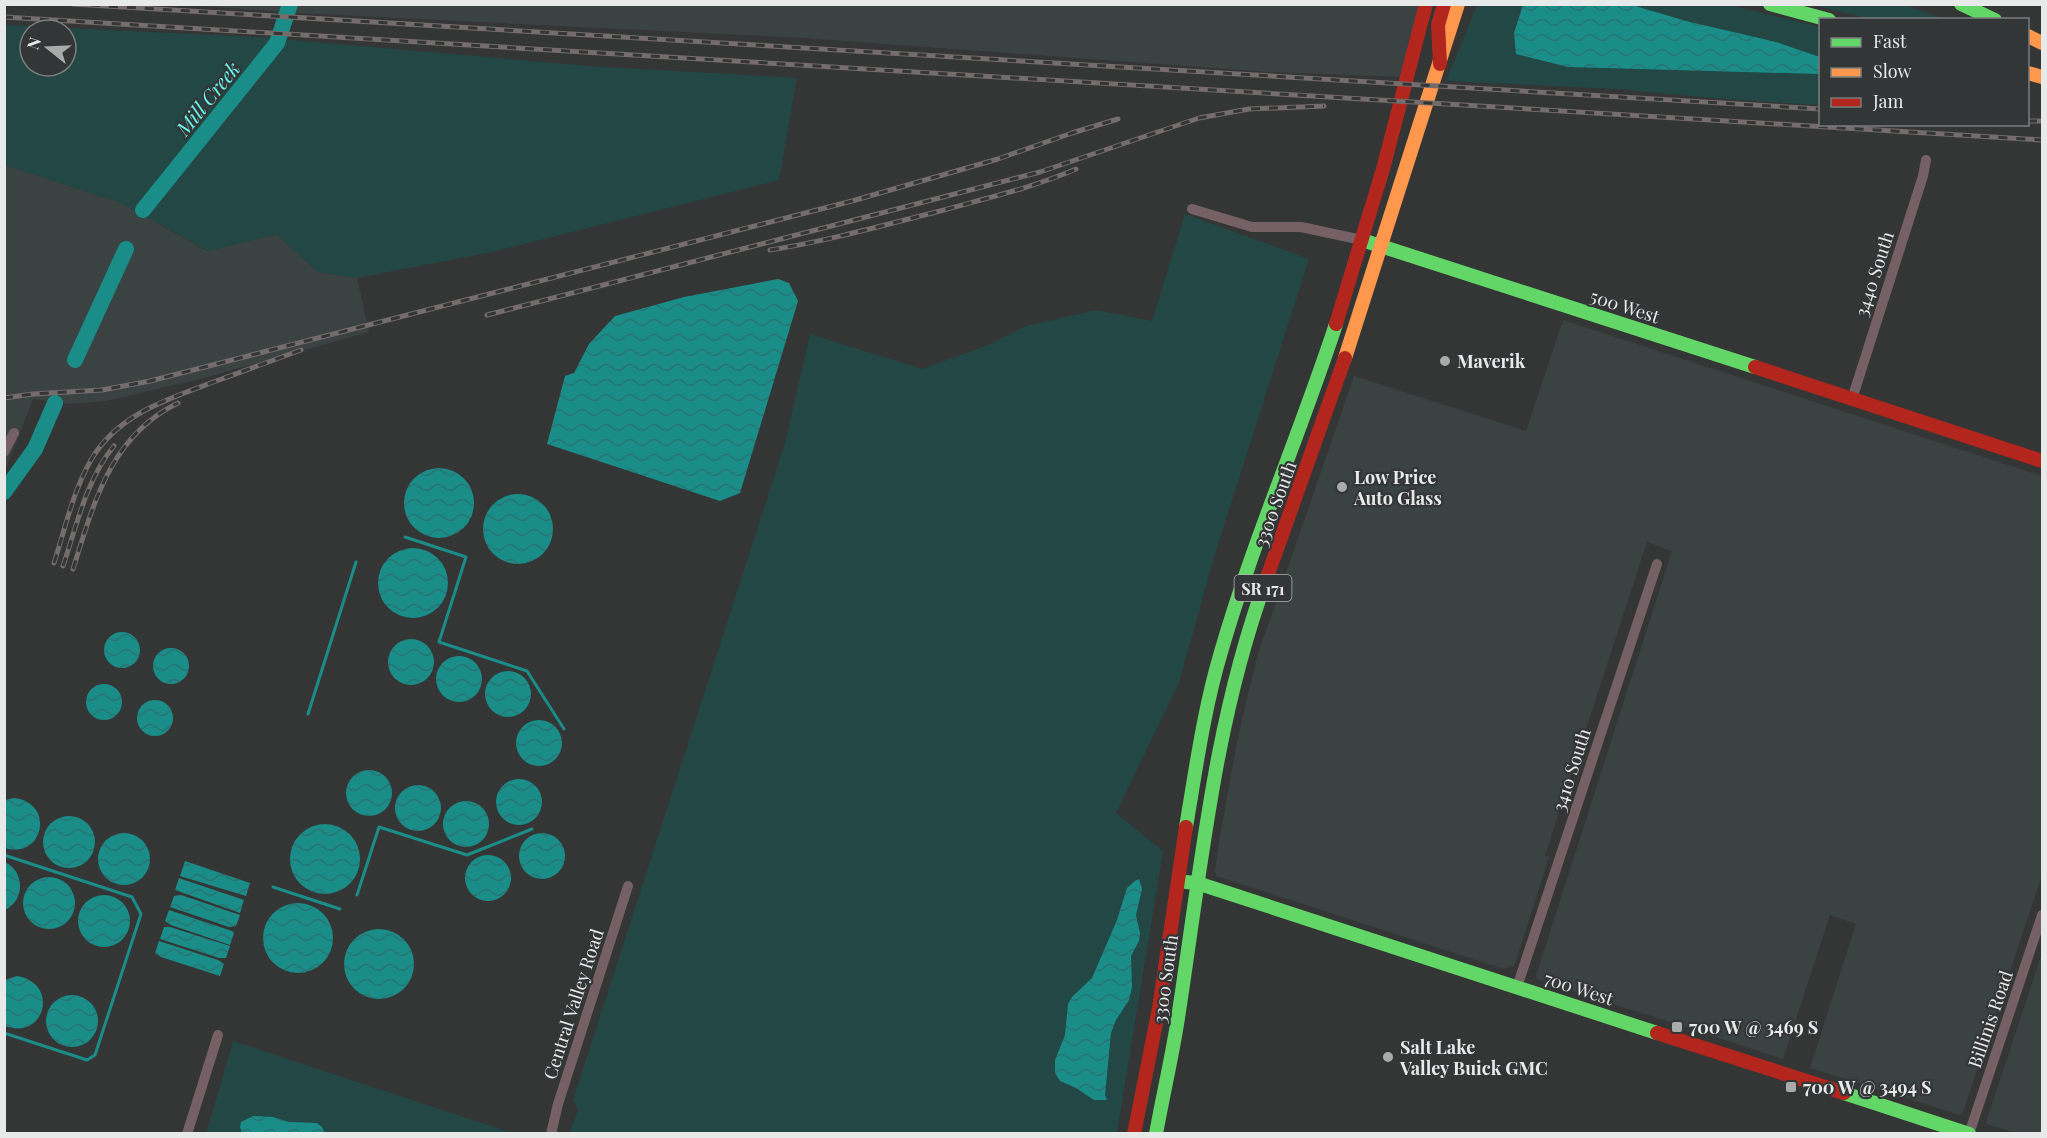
<svg xmlns="http://www.w3.org/2000/svg" width="2047" height="1138" font-family="'Playfair Display',serif">
	<style>
		.built { fill: #3b4242 }
		.grass { fill: #234745; fill-rule: evenodd }
		.water { fill: url(#water-waves) }
		.lines { fill: none; stroke-linecap: round; stroke-linejoin: round }
		.stream { stroke: #1a8d89; stroke-width: 3 }
		.river { stroke: #1a8d89; stroke-width: 16 }
		.street { stroke: #756165; stroke-width: 10 }
		.fast { stroke: #63d668; stroke-width: 14 }
		.slow { stroke: #ff974d; stroke-width: 14 }
		.jam { stroke: #b3261e; stroke-width: 14 }
		.rail-casing { stroke: #756c6c; stroke-width: 5 }
		.rail { stroke: #333636; stroke-width: 3; stroke-dasharray: 9; stroke-linecap: butt }
		.poi-dot { fill: #a9abaa; stroke: #333636; stroke-width: 2 }
		.labels { text-anchor: middle; dominant-baseline: central; stroke-width: 4.5; stroke-linejoin: round; paint-order: stroke }
		.shield { fill: #333636; stroke: #b2b4b3; stroke-width: 1.5 }
		.shield-label { font-size: 16px; font-weight: bold; fill: #e8eae9 }
		.street-label { font-size: 18px; fill: #e8eae9; stroke: #333636 }
		.poi-label { font-size: 18px; font-weight: bold; fill: #e8eae9; stroke: #333636; text-anchor: start }
		.water-label { font-size: 20px; font-style: italic; fill: #66f8f0; stroke: #333636 }
	</style>
	<defs>
		<pattern id="water-waves" width="16" height="10" patternUnits="userSpaceOnUse" patternTransform="scale(1.5)"><rect width="16" height="10" fill="#1a8d89"/><path d="M0 5q4-4 8 0t8 0" fill="none" stroke="#297472"/></pattern>
	</defs>
	<rect width="100%" height="100%" fill="#343535"/>
	<g class="built">
		<path d="M187,5H1419L1401,77L1267,72L804,38L297,13Z"/>
		<path d="M5,165L121,203L207,251L276,234L318,272L357,278L369,332L200,379L106,401L69,404L33,399L5,471Z"/>
		<path d="M1563,320L2042,476V875L1963,1112L1960,1115L1810,1068L1856,924L1830,915L1783,1059L1537,979L1536,976L1672,551L1647,542L1556,821L1545,856L1549,857L1514,967L1510,966L1504,969L1216,876L1215,870L1220,836L1236,747L1248,693L1259,651L1354,376L1526,431Z"/>
		<path d="M2042,953V1133H2016L1987,1124L1986,1122Z"/>
	</g>
	<g class="grass">
		<path d="M1477,5H1730L1820,27V105L1724,99L1616,89L1446,81Z"/>
		<path d="M1813,5H1906L1944,19H1871Z"/>
		<path d="M5,25L256,37L589,66L797,78L779,180L492,252L357,278L318,272L276,234L208,251L121,203L5,165ZM30,30H66V66H30Z"/>
		<path d="M1185,214L1309,259L1214,557L1179,683L1116,813L1163,851L1117,1133L569,1134L578,1110L573,1100L785,443L810,334L922,369L983,347L1026,326L1096,310L1152,321Z"/>
		<path d="M233,1041L512,1133L206,1134Z"/>
	</g>
	<g class="water">
		<path d="M1523,5H1632L1686,21L1776,42L1820,57V74L1568,67L1516,54L1514,33Z"/>
		<path d="M778,279L789,283L798,301L740,493L720,501L547,444L565,376L574,373L589,344L615,316L684,297Z"/>
		<circle cx="439" cy="503" r="35"/>
		<circle cx="518" cy="529" r="35"/>
		<circle cx="413" cy="583" r="35"/>
		<circle cx="122" cy="650" r="18"/>
		<circle cx="411" cy="662" r="23"/>
		<circle cx="171" cy="666" r="18"/>
		<circle cx="459" cy="679" r="23"/>
		<circle cx="508" cy="694" r="23"/>
		<circle cx="104" cy="702" r="18"/>
		<circle cx="155" cy="718" r="18"/>
		<circle cx="539" cy="743" r="23"/>
		<circle cx="369" cy="793" r="23"/>
		<circle cx="519" cy="802" r="23"/>
		<circle cx="418" cy="808" r="23"/>
		<path d="M14,798C56,803 43,860 5,848V800Z"/>
		<circle cx="466" cy="824" r="23"/>
		<circle cx="69" cy="842" r="26"/>
		<circle cx="325" cy="859" r="35"/>
		<circle cx="124" cy="859" r="26"/>
		<circle cx="542" cy="856" r="23"/>
		<circle cx="488" cy="878" r="23"/>
		<path d="M185,861L250,883L246,896L180,876Z"/>
		<path d="M5,862C25,872 25,900 5,910Z"/>
		<circle cx="49" cy="903" r="26"/>
		<path d="M179,878L244,900L240,913L175,890Z"/>
		<path d="M1139,879L1142,889L1136,915L1140,933L1139,941L1131,956L1132,987L1129,1000L1116,1020L1111,1033L1105,1095L1107,1100H1094L1076,1088L1060,1081L1055,1073V1060L1065,1035L1068,1004L1072,997L1092,978L1117,920L1127,888L1135,881Z"/>
		<circle cx="104" cy="921" r="26"/>
		<path d="M181,895L240,915L236,926L229,927L170,907L174,896Z"/>
		<circle cx="298" cy="938" r="35"/>
		<path d="M169,910L232,931L234,933L230,945L171,925L165,921Z"/>
		<path d="M164,927H170L230,946L226,958H219L160,939Z"/>
		<circle cx="379" cy="964" r="35"/>
		<path d="M159,941L218,960L224,964L220,976L161,957L155,953Z"/>
		<path d="M17,976C60,983 45,1041 5,1026V980Z"/>
		<circle cx="72" cy="1021" r="26"/>
		<path d="M253,1116L273,1117L289,1122L317,1123L322,1127L325,1133H242L240,1127L241,1122Z"/>
	</g>
	<g class="lines">
		<g class="stream">
			<path d="M405,537L466,557L439,642L527,671L564,729"/>
			<path d="M308,714L356,562"/>
			<path d="M4,855L132,897L141,914L95,1055L87,1060L4,1033"/>
			<path d="M273,887L340,909"/>
			<path d="M357,895L379,827L467,855L532,829"/>
		</g>
		<g class="river">
			<path d="M143,210L277,43L290,4"/>
			<path d="M75,360L126,249"/>
			<path d="M4,492L35,449L55,403"/>
		</g>
		<g class="street">
			<path d="M1192,209L1252,227H1301L1362,240"/>
			<path d="M1852,399L1923,176L1926,160"/>
			<path d="M4,452L14,433"/>
			<path d="M1517,987L1657,564"/>
			<path d="M187,1134L218,1035"/>
			<path d="M551,1134L558,1104L628,886"/>
			<path d="M1969,1134L2042,915"/>
		</g>
		<g class="fast">
			<path d="M1770,4L1829,20"/>
			<path d="M1961,4L1995,20"/>
			<path d="M1362,240L1755,367"/>
			<path d="M1186,827C1196,768 1204,709 1221,652C1253,541 1300,434 1336,324"/>
			<path d="M1186,882L1197,883L1657,1033"/>
			<path d="M1844,1093L1969,1134"/>
			<path d="M1156,1134C1163,1095 1172,1057 1178,1018C1201,869 1214,722 1266,580"/>
		</g>
		<g class="slow">
			<path d="M2028,36L2042,43"/>
			<path d="M2028,73L2042,77"/>
			<path d="M1345,358L1458,4"/>
		</g>
		<g class="jam">
			<path d="M1440,64L1438,25L1444,4"/>
			<path d="M1336,324L1383,169L1426,4"/>
			<path d="M1755,367L2042,461"/>
			<path d="M1266,580L1345,358"/>
			<path d="M1657,1033L1844,1093"/>
			<path d="M1134,1134L1159,1008L1186,827"/>
		</g>
		<g class="rail-casing">
			<g id="rail">
				<path d="M73,4L1820,109"/>
				<path d="M4,17L2042,140"/>
				<path d="M2028,121H2042"/>
				<path d="M770,250C828,241 884,225 940,211C987,198 1032,188 1076,169"/>
				<path d="M487,315L1040,172L1199,118L1249,109L1324,106"/>
				<path d="M4,398L33,394L102,390L150,381L852,201L998,159L1072,133L1118,119"/>
				<path d="M54,563C65,529 73,491 91,460C118,413 171,398 219,380C246,370 274,360 301,350"/>
				<path d="M63,566C77,525 86,480 114,446"/>
				<path d="M73,569C94,503 110,436 178,403"/>
			</g>
		</g>
		<use href="#rail" class="rail"/>
	</g>
	<g class="poi-dot">
		<circle cx="1445" cy="361" r="6"/>
		<circle cx="1342" cy="487" r="6"/>
		<rect x="1671" y="1021" width="12" height="12" rx="3"/>
		<circle cx="1388" cy="1057" r="6"/>
		<rect x="1785" y="1081" width="12" height="12" rx="3"/>
	</g>
	<g class="labels">
		<rect class="shield" x="1234.5" y="575" width="57" height="26" rx="4.5"/>
		<g class="shield-label">
			<text x="1263" y="588">SR 171</text>
		</g>
		<g class="street-label">
			<text transform="translate(1874 274) rotate(-72)">3440 South</text>
			<text transform="translate(1625 306) rotate(18)">500 West</text>
			<text transform="translate(1275 504) rotate(-70)">3300 South</text>
			<text transform="translate(1571 770) rotate(-72)">3410 South</text>
			<text transform="translate(1165 979) rotate(-82)">3300 South</text>
			<text transform="translate(1579 988) rotate(18)">700 West</text>
			<text transform="translate(573 1004) rotate(-72)">Central Valley Road</text>
			<text transform="translate(1990 1019) rotate(-71)">Billinis Road</text>
		</g>
		<g class="poi-label">
			<text x="1457" y="361">Maverik</text>
			<text x="1354" y="477">Low Price<tspan x="1354" dy="21">Auto Glass</tspan></text>
			<text x="1689" y="1027">700 W @ 3469 S</text>
			<text x="1400" y="1047">Salt Lake<tspan x="1400" dy="21">Valley Buick GMC</tspan></text>
			<text x="1803" y="1087">700 W @ 3494 S</text>
		</g>
		<g class="water-label">
			<text transform="translate(207 98) rotate(-51)">Mill Creek</text>
		</g>
	</g>
	<rect width="2047" height="1138" fill="none" stroke="#e8eae9" stroke-width="12"/>
	<rect x="1819" y="18" width="210" height="108" fill="#333636" stroke="#7b7e7e" stroke-width="1.5"/>
	<rect x="1831" y="38" width="30" height="9" fill="#63d668" stroke="#7b7e7e" stroke-width="1.5"/>
	<text x="1873" y="48" font-size="18" fill="#e8eae9">Fast</text>
	<rect x="1831" y="68" width="30" height="9" fill="#ff974d" stroke="#7b7e7e" stroke-width="1.5"/>
	<text x="1873" y="78" font-size="18" fill="#e8eae9">Slow</text>
	<rect x="1831" y="98" width="30" height="9" fill="#b3261e" stroke="#7b7e7e" stroke-width="1.5"/>
	<text x="1873" y="108" font-size="18" fill="#e8eae9">Jam</text>
	<g transform="translate(48 48) rotate(288)"><circle r="28" fill="#333636" stroke="#7b7e7e" stroke-width="1.5"/>
	<path d="M0-4.5L10 22L0 15L-10 22Z" fill="#a9abaa"/>
	<text y="-9" font-size="16" font-weight="bold" text-anchor="middle" fill="#e8eae9">N</text>
	</g>
</svg>
